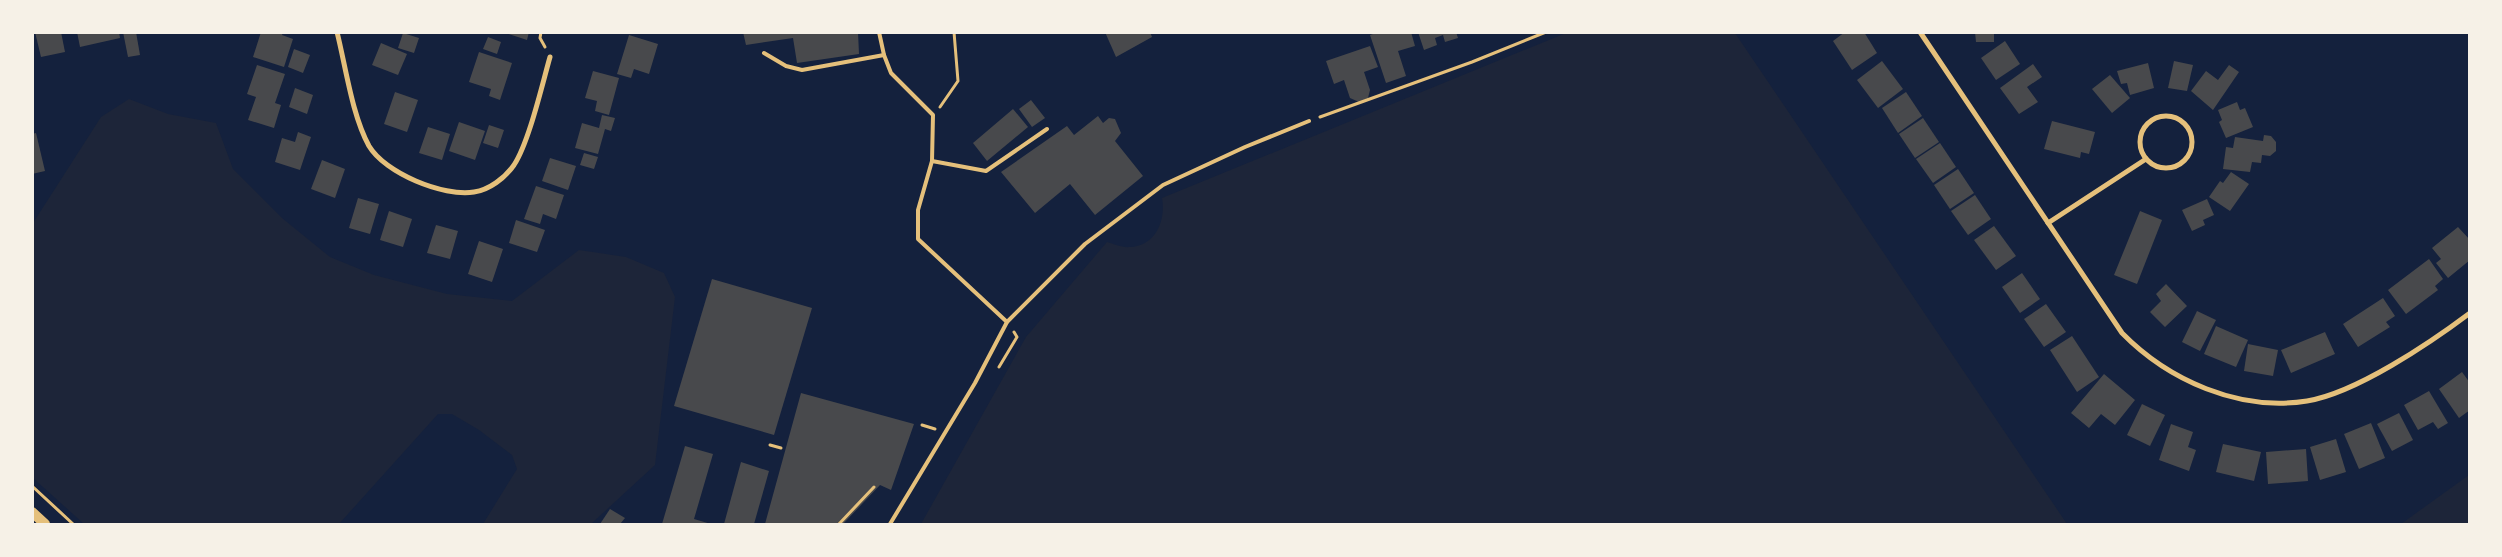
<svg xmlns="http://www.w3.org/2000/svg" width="2502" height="557" font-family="'DejaVu Sans',sans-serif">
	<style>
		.green { fill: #1d2539 }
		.building { fill: #48494c }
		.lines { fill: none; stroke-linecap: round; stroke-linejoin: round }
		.path { stroke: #e5c07b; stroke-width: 3 }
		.service { stroke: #e5c07b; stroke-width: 4 }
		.minor { stroke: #e5c07b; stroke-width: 5 }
		.secondary { stroke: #e5c07b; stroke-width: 10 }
	</style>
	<rect width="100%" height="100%" fill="#14213d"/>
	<g class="green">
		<path d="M1566,33H1735L2067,524H921L1026,337L1107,242C1114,244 1123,248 1130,247C1156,246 1166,220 1162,198Z"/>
		<path d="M129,99L168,114L216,123L233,169L282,218L330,257L374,275L447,294L512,301L579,250L626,257L664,273L675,297L655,465L591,524H483L517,469L512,455L479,430L452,414H438L339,524H84L33,478V223L101,117Z"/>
		<path d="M2469,475V524H2401Z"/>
	</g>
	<g class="building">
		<path d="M35,32H61L65,52L41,57Z"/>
		<path d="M77,32H119L120,38L80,47Z"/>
		<path d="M123,32H136L140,55L128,57Z"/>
		<path d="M261,32L271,34L272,32H283L282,35L293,39L284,67L253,57Z"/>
		<path d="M503,32H529L527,40Z"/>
		<path d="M743,32H858L859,54L797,63L793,38L746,45Z"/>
		<path d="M1105,32H1150L1152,37L1116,57Z"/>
		<path d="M1379,32H1411L1415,46L1398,51L1406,76L1386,83L1370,35Z"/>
		<path d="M1418,32H1456L1458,38L1445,42L1443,35L1435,38L1437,45L1424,50Z"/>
		<path d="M1845,32H1864L1877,53L1852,70L1833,41Z"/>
		<path d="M1975,32H1994V42H1976Z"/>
		<path d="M403,33L419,38L414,53L398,48Z"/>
		<path d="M629,35L658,44L649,74L634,69L631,78L617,74Z"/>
		<path d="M488,37L501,42L497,54L483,49Z"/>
		<path d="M2005,41L2020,64L1996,80L1981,58Z"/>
		<path d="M381,43L407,54L398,75L372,65Z"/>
		<path d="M1370,46L1378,67L1364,72L1370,90L1368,98L1359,102L1350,98L1344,80L1334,84L1326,61Z"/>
		<path d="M294,49L310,55L303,73L288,67Z"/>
		<path d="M479,52L512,63L500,100L489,96L491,89L469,82Z"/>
		<path d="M1882,61L1903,89L1878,108L1857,80Z"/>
		<path d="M2174,61L2193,65L2187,91L2168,88Z"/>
		<path d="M2148,63L2154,88L2130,95L2127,83L2121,84L2117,71Z"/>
		<path d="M2033,64L2042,77L2027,87L2038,102L2019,114L2000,88Z"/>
		<path d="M257,65L285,74L275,103L281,105L274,128L248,120L256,97L247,94Z"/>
		<path d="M2229,65L2239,72L2213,110L2191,91L2206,71L2218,80Z"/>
		<path d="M593,71L619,78L609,115L595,111L597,101L585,98Z"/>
		<path d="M2110,75L2130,98L2112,113L2092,89Z"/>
		<path d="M295,88L313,95L307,114L289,107Z"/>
		<path d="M395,92L418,100L407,132L384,124Z"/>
		<path d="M1906,92L1922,116L1898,133L1882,108Z"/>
		<path d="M1031,100L1045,118L1032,127L1019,109Z"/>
		<path d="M2237,102L2240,110L2245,108L2253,127L2226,138L2219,122L2222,120L2218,110Z"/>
		<path d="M1013,109L1028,127L987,161L973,143Z"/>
		<path d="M602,115L615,118L611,131L605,129L598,154L575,148L582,123L599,128Z"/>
		<path d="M1098,116L1103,123L1109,118L1115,119L1121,133L1115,141L1143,176L1095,215L1070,184L1035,213L1001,172L1067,126L1074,135Z"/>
		<path d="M1923,118L1939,142L1915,158L1899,134Z"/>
		<path d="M2052,121L2095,132L2089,154L2081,152L2080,158L2044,149Z"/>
		<path d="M459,122L485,131L475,160L449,151Z"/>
		<path d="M489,125L504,130L498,148L483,143Z"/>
		<path d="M428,127L450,134L442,160L419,153Z"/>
		<path d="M298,132L311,137L300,170L275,162L282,138L295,142Z"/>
		<path d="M36,133L45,171L32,174V134Z"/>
		<path d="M2264,135L2271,136L2276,142V151L2270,156L2262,155L2261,163L2252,162L2250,172L2223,169L2226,147L2233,148L2235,137L2263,141Z"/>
		<path d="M1940,143L1956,167L1933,183L1916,159Z"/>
		<path d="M584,153L598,157L594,169L580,165Z"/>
		<path d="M550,158L576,166L568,190L542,181Z"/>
		<path d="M322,160L345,169L335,198L311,189Z"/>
		<path d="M1958,169L1974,193L1950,209L1934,185Z"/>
		<path d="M2231,172L2249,184L2230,211L2209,197L2220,181L2223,183Z"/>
		<path d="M536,186L564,195L556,219L543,214L540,224L524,219Z"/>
		<path d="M1975,195L1991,219L1968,235L1951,211Z"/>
		<path d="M358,198L379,204L370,234L349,228Z"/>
		<path d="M2207,199L2214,215L2203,220L2205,225L2192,231L2182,210Z"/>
		<path d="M389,211L412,219L403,247L380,240Z"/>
		<path d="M2140,211L2162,220L2137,284L2114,275Z"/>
		<path d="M516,220L545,230L537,252L509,243Z"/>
		<path d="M436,225L458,231L450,259L427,253Z"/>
		<path d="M1994,226L2016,256L1996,270L1974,240Z"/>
		<path d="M2458,227L2470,240V260L2448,278L2436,263L2441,259L2432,248Z"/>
		<path d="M479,241L503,249L492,282L468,274Z"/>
		<path d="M2429,259L2443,279L2435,286L2438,290L2406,314L2388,290Z"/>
		<path d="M2022,273L2040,299L2020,313L2002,287Z"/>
		<path d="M712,279L812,308L774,435L674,406Z"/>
		<path d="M2166,284L2187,306L2165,327L2150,312L2161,301L2156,294Z"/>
		<path d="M2383,298L2395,316L2386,322L2390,327L2358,347L2343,324Z"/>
		<path d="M2046,304L2066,332L2044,347L2024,319Z"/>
		<path d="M2197,311L2216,320L2200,351L2182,342Z"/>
		<path d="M2216,326L2248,340L2236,367L2204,354Z"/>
		<path d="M2325,332L2335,354L2291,373L2281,350Z"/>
		<path d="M2072,336L2099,377L2077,392L2050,350Z"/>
		<path d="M2248,344L2278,350L2273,376L2244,371Z"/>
		<path d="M2462,372L2470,383V410L2459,418L2439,389Z"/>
		<path d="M2104,374L2135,400L2115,425L2101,414L2089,428L2071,413Z"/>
		<path d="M2429,391L2448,423L2438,429L2433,422L2418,430L2404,405Z"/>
		<path d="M801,393L914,424L891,490L880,485L843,524H765Z"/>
		<path d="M2142,404L2165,415L2150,446L2127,435Z"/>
		<path d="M2399,413L2413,440L2392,451L2377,424Z"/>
		<path d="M2371,423L2385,458L2359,469L2344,434Z"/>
		<path d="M2171,424L2193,432L2188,447L2196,450L2189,471L2159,460Z"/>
		<path d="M2336,439L2346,472L2320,480L2310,447Z"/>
		<path d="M2223,444L2261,452L2254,481L2216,472Z"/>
		<path d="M685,446L713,454L694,519L711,524H662Z"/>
		<path d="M2306,449L2308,481L2268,484L2266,452Z"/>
		<path d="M741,462L769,471L754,524H724Z"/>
		<path d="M610,509L625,518L620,524H600Z"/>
	</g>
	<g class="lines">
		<g class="path">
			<path d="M541,32L540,38L545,47"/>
			<path d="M940,107L958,81L954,32"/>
			<path d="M1320,117L1472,62L1546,32"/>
			<path d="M999,367L1017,337L1014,332"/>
			<path d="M922,425L935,429"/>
			<path d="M770,445L781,448"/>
			<path d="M32,486L73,524"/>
			<path d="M839,524L874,487"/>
		</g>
		<g class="service">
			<path d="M879,32L884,55L891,73L933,115L932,161L918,210V239L1007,322"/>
			<path d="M764,53L786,66L802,70L884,55"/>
			<path d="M932,161L986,171L1047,129"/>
			<path d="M890,524L975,383L1007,322L1085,244L1163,185L1245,147L1309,121"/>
		</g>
		<g class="minor">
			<path d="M337,32C346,68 352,115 369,146C385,173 443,197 474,192C489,190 505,178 514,165C529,142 542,85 550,57"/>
			<path d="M1920,32L2122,333C2168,380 2239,412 2307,401C2356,393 2430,343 2470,313"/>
			<circle cx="2166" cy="142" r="26"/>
			<path d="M2048,223L2146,159"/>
		</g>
		<path class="secondary" d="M32,512L45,524"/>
	</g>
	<rect width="2502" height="557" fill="none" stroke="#f6f1e7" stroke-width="68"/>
</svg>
